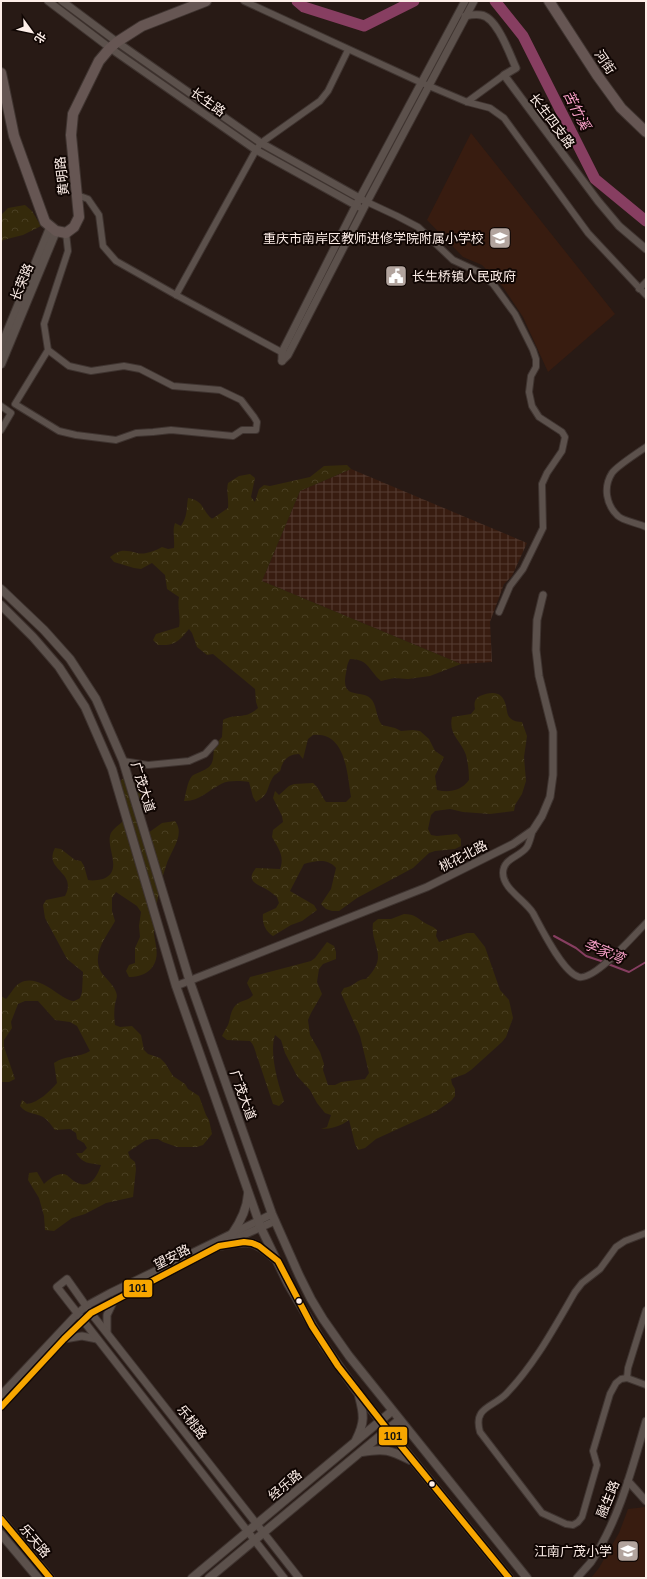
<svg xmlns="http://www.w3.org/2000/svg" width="647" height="1579" font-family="Arial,'Noto Sans SC',sans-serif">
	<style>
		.built { fill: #381c10 }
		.industrial { fill: url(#industrial-grid) }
		.forest { fill: url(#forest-crowns) }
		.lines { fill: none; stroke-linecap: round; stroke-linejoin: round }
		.stream { stroke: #873e61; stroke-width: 2 }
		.river { stroke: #873e61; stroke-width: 11 }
		.minor-casing { stroke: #3f3430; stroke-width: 8 }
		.tertiary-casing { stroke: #3f3430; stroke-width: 9 }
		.secondary-casing { stroke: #3f3430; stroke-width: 10 }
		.trunk-casing { stroke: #3f3430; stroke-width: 12 }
		.minor { stroke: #5c514c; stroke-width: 6 }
		.tertiary { stroke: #5c514c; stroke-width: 7 }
		.secondary { stroke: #5c514c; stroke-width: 8 }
		.trunk { stroke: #665653; stroke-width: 10 }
		.bus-1-casing { stroke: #100603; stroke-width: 9 }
		.bus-1 { stroke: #f7a600; stroke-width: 6 }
		.bus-dot { fill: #fdeee8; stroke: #100603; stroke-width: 1.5 }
		.labels { text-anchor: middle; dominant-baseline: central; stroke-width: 4; stroke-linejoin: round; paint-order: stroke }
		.street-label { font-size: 13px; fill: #fdeee8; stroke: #100603 }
		.poi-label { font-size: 13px; fill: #fdeee8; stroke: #100603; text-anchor: end }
		.water-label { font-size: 14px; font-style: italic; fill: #faa1c9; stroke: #100603 }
		.line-badge { stroke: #100603; stroke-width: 1.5 }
		.pale-badge-label { font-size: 11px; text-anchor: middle; font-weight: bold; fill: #111 }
	</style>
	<defs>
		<pattern id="industrial-grid" width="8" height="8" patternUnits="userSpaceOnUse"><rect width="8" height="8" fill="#381c10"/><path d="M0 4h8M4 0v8" fill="none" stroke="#563d33"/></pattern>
		<pattern id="forest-crowns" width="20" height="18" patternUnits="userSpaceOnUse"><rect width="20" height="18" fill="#352a0b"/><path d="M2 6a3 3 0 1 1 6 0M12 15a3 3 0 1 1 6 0" fill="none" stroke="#493f23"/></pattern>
	</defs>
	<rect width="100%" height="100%" fill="#281a15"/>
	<g class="built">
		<path d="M471,133L615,314L548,372L523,317L503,287L482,265L463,257L427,220Z"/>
		<path d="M645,1507L646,1578H591L599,1568L619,1533L628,1509Z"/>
	</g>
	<path class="industrial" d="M351,469L527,543L512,576L504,584L490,622L492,662L461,664L262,581L300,491Z"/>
	<g class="forest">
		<path d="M25,205L32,211L41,226L23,235L3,240L1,244V215L8,208Z"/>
		<path d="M347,465L351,469L300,491L262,581L461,664L430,676L408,679L394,678L381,681C369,671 369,659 350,659C347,664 347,667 346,673C340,702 363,688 372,700C377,707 376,717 382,725L395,728L401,731L413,730L420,731L429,739L435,751L444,757L435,776L437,790C449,793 461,791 469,780C469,772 468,763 466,755C461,740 448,735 452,717L471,714L475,709C474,704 474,699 480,696C492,691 503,691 506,706C507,710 507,715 510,718C513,721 518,722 522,722L527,736L524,757L526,781L522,794L515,805L514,811L490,814L463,812L450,809L435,811L431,815L428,829L431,835L437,836L457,834L461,839V846L455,849L435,851L429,853L413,868L357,898L339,911H332L326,909L321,904L331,889L336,868C327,858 316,861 304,864L290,891L314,905L317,910L302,921L291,925L273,936C265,931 262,923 263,914L276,908L279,903L277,897C273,894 270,891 266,889C257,884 245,881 256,868L280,869C285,856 278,848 272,837L273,830L283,822L282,816L273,798L275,791L279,795L289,786L294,784L313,783C319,788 321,795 326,802H346L351,797C347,773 346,732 313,735L308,739L303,759L299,754C292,754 285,757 282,765C281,766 281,770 280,771C278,773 275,774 273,777C266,789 270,794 256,802L253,797L249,782C242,781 228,780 221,784C209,790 198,802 184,801C186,794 187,782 192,776C194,774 198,773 200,772C215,766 213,760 214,746L222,737L223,720C236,713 246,720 258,708L256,702L255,689L213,654L207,655L197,647L192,633L189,629C179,641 175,646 158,645L153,640L156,634L179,627C181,617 177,607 179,597L167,589L165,575L152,563L141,569L134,568L114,562L110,557C121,549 124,550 137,553C144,555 155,551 162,547L168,549L174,548C175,539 172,531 175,523L181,526C188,515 186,510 188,498C204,500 202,511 212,519L228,508C229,499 226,491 228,483L239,476L250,474L255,478L251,497L255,502L259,489L264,485L270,486L310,477L324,466Z"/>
		<path d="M125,777L136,782L143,793L146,805L143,813V819L148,833L162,823L175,821C186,835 170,851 166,866C160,884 156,903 155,922C155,926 154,930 154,934C155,942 158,951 156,959C153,972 141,977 129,977L126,971L129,965L135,963V948L140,937L139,926L141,912L137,906L116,892L112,898V911L115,921C107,936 91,954 101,972C105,978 113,984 116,992C118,997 116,999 115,1004C114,1010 114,1018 115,1025L120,1027L132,1026L141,1035L144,1050L148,1054L160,1058L165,1063L173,1076L185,1084L188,1089L199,1096L206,1115L209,1120L212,1134L203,1145L197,1147H177L163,1142L158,1139H152L146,1140L128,1152L130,1158L135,1162L136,1169L133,1197L106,1203L85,1214L72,1218L54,1231L45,1230L44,1216L39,1198L28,1180L29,1173L37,1172L44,1184C49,1179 57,1173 64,1174C68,1175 71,1179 74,1181C89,1191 97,1177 101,1165C89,1163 83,1164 76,1153H82L87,1148L84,1143L77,1139L76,1133L70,1129L55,1130C51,1125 48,1120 43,1117C34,1112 27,1115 20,1106L22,1100L27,1104C39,1102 49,1092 57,1083L54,1063C65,1055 79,1058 90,1051L77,1026L70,1022L55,1020L38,1001H25L18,1004L11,1022L12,1028L4,1040V1047L15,1079L9,1082H1V996L6,999C11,994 14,986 20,983C40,972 62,1002 74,1001C76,1000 79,999 80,998L82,992L83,972L67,959L45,918L43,905L46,900L65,896C78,871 43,871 55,848L61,849L75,860L81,861L84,866L88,880C93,881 98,880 103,879C123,872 107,849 110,836C111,830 118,826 122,822L120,781Z"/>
		<path d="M404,914C415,914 417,918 425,923C430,926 433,926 437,930L436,936L439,942L467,933H474L485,947L500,990L509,1000L513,1018L506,1037L502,1042L471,1070L465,1074L451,1079L452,1084L455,1089V1096L451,1101L435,1112L376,1139L365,1148L358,1150L355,1144L349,1120C341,1126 331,1129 321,1129L327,1127L331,1115L325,1113L317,1103L310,1090L297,1076L285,1053L281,1040L275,1035C269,1053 278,1084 284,1101L279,1106L273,1104L258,1059C255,1052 255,1046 250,1041L227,1040L222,1036C224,1032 226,1028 228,1025C231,1017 230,1010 237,1004C242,1000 248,1001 253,995L247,983L250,977L311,961L315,958L327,942L334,946L336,952V959L323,964L319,969L317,982L322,994L311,1013L308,1020L310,1035L320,1052L324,1064L323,1070L328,1085H335L341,1082L365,1079L369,1073L360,1036L341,993L344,988C353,987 357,979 366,979C390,955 370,947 373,923L378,919H391Z"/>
	</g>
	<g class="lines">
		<g class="stream">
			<path d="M554,936L576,948L586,956L604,962"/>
			<path d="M608,964L629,972L646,962"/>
		</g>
		<g class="river">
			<path d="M297,1L304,7L364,26L414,1"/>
			<path d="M495,1L523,36L595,179L646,221"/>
		</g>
		<g class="minor-casing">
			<g id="minor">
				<path d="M244,1L422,83L467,102L490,108L504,118L588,233L646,295"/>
				<path d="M467,102L504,75"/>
				<path d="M77,195L88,199L99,215L103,246L116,261L176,295L285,354"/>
				<path d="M367,202L397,216L418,227L453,260L479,272L493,284L515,314L533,350L536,359V367L531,376L529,392L532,406L539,417L562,432L565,437L562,451L547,473L542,484L543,528L523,569L510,586L499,612"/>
				<path d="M639,289L646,282"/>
				<path d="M176,295L256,150L261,143L320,101L328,91L348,50"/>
				<path d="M48,350L15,404L59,431L76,435L116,440L136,433L153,432L171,430L233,436L242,430H256L257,422L254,417L241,400L220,390L173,386L140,369L124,366L91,371L69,366L48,350L44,324L68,251L66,233"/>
				<path d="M1,406L11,413L1,430"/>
				<path d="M646,447C640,451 615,468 612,473C603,487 606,505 618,516C623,521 638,523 646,527"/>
				<path d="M123,761L148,765L189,761L205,754L215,743"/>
				<path d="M533,830C531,835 530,842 527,847C520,857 503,858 503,873C503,889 525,900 533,913C541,928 563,973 579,977C595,981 635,934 646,923"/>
				<path d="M646,1233L625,1241L616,1247L600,1269L582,1283L575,1292C554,1328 535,1364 506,1394C492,1408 473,1407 480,1432L542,1513L566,1524L573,1525L578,1522L582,1517L597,1465L593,1451L610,1394L616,1383L621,1379L627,1378L646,1385"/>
				<path d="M627,1378L628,1368L646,1310"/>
			</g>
		</g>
		<g class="tertiary-casing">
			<g id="tertiary">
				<path d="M48,1L110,48L256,150L359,207"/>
				<path d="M62,1L117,42L261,143L363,200"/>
				<path d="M465,16C470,15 476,14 481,15C497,17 510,55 516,68L504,75L598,201L619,226L646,249"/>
				<path d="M282,361L288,355L367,202L474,1"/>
				<path d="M282,361V352L356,205L465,1"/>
				<path d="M176,986L427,887L513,844L533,830L542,816L550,797L553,775V732L539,676L536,650L537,620L543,595"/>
				<path d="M107,1332V1315L114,1300"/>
				<path d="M64,1339L82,1336L97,1339"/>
				<path d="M1,1395L77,1314L86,1306L110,1293L272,1214"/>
				<path d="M1,1407L64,1339L91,1313L219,1246L275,1221"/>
				<path d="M628,1481L646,1501"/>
				<path d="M284,1578L57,1287L67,1279L91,1313L299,1578"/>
				<path d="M577,1578C581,1573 587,1567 591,1562C619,1520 632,1469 646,1421"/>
			</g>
		</g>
		<g class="secondary-casing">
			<g id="secondary">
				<path d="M1,347L50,228"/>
				<path d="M1,364L56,231"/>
				<path d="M1,589L44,630L70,659L96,699L123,761L190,982L272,1214L299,1275L311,1299L323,1319L349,1356L527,1578"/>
				<path d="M1,605L33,637L59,667L85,707L112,769L176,986L261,1228L288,1284L324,1345L358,1393L509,1578"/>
				<path d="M232,1234C241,1221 247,1209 248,1194"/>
				<path d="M219,1246C247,1241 252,1238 274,1258"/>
				<path d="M356,1440C365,1422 364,1415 359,1396"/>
				<path d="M362,1452C385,1448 390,1450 410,1460"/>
				<path d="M1,1519L50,1578"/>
				<path d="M1,1534L38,1578"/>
				<path d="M192,1578L392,1411"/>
				<path d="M209,1578L399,1420"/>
			</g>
		</g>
		<g class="trunk-casing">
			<g id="trunk">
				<path d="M549,1L597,75L621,108L646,132"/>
				<path d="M1,73L14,136L45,222L56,231L66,233L74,227L79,217L71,135L73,114L99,61L110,48L117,42L142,26L206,1"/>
			</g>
		</g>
		<use href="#minor" class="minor"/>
		<use href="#tertiary" class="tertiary"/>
		<use href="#secondary" class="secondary"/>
		<use href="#trunk" class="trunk"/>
		<g class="bus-1-casing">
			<g id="bus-1">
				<path d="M1,1407L64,1339L91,1313L219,1246L244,1242L252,1243L259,1246L278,1261L312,1326L338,1366L388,1430L509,1578"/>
				<path d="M1,1519L50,1578"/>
			</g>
		</g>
		<use href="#bus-1" class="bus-1"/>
	</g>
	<defs>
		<g id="school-square" transform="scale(1.15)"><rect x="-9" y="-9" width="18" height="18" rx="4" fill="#b2a49e" stroke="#100603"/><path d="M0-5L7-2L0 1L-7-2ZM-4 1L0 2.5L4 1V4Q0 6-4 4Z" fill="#fff"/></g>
		<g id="civic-square" transform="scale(1.15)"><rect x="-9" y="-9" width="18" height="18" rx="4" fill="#b2a49e" stroke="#100603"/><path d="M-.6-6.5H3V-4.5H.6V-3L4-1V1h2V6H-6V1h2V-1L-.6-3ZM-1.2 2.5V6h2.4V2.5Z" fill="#fff"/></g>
	</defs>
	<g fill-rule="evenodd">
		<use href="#school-square" x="500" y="238"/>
		<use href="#civic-square" x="396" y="276"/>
		<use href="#school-square" x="628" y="1551"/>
	</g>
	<g class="bus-dot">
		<circle cx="299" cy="1301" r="3.5"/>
		<circle cx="432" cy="1484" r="3.5"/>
	</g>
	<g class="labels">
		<g class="street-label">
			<text transform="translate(605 62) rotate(56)">河街</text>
			<text transform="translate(208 102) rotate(35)">长生路</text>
			<text transform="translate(552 121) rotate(53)">长生四支路</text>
			<text transform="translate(62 176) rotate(-96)">黄明路</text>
			<text transform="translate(22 282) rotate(-68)">长荣路</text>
			<text transform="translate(143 787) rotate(73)">广茂大道</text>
			<text transform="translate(463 856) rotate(-27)">桃花北路</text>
			<text transform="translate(243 1095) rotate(70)">广茂大道</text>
			<text transform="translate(172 1257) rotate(-27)">望安路</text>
			<text transform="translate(192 1422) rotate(52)">乐桃路</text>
			<text transform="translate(285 1485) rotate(-40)">经乐路</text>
			<text transform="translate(608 1499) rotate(-68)">融生路</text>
			<text transform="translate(35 1541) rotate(50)">乐天路</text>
		</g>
		<g class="poi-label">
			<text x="484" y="238">重庆市南岸区教师进修学院附属小学校</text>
			<text x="412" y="276" text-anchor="start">长生桥镇人民政府</text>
			<text x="612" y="1551">江南广茂小学</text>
		</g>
		<g class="water-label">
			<text transform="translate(577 110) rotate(63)">苦竹溪</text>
			<text transform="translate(604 951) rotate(23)">李家湾</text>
		</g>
	</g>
	<g class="line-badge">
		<rect x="123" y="1279" width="30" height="19" rx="4" fill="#f7a600"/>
		<rect x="378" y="1426" width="30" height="20" rx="4" fill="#f7a600"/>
	</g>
	<g class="pale-badge-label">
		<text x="138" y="1292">101</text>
		<text x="393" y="1440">101</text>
	</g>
	<rect width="647" height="1579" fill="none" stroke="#fdeee8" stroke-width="4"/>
	<g transform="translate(32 32) rotate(123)" stroke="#100603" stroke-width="3" paint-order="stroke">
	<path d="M0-3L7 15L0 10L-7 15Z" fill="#fdeee8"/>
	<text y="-6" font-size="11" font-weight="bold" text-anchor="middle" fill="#fdeee8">北</text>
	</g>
</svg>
